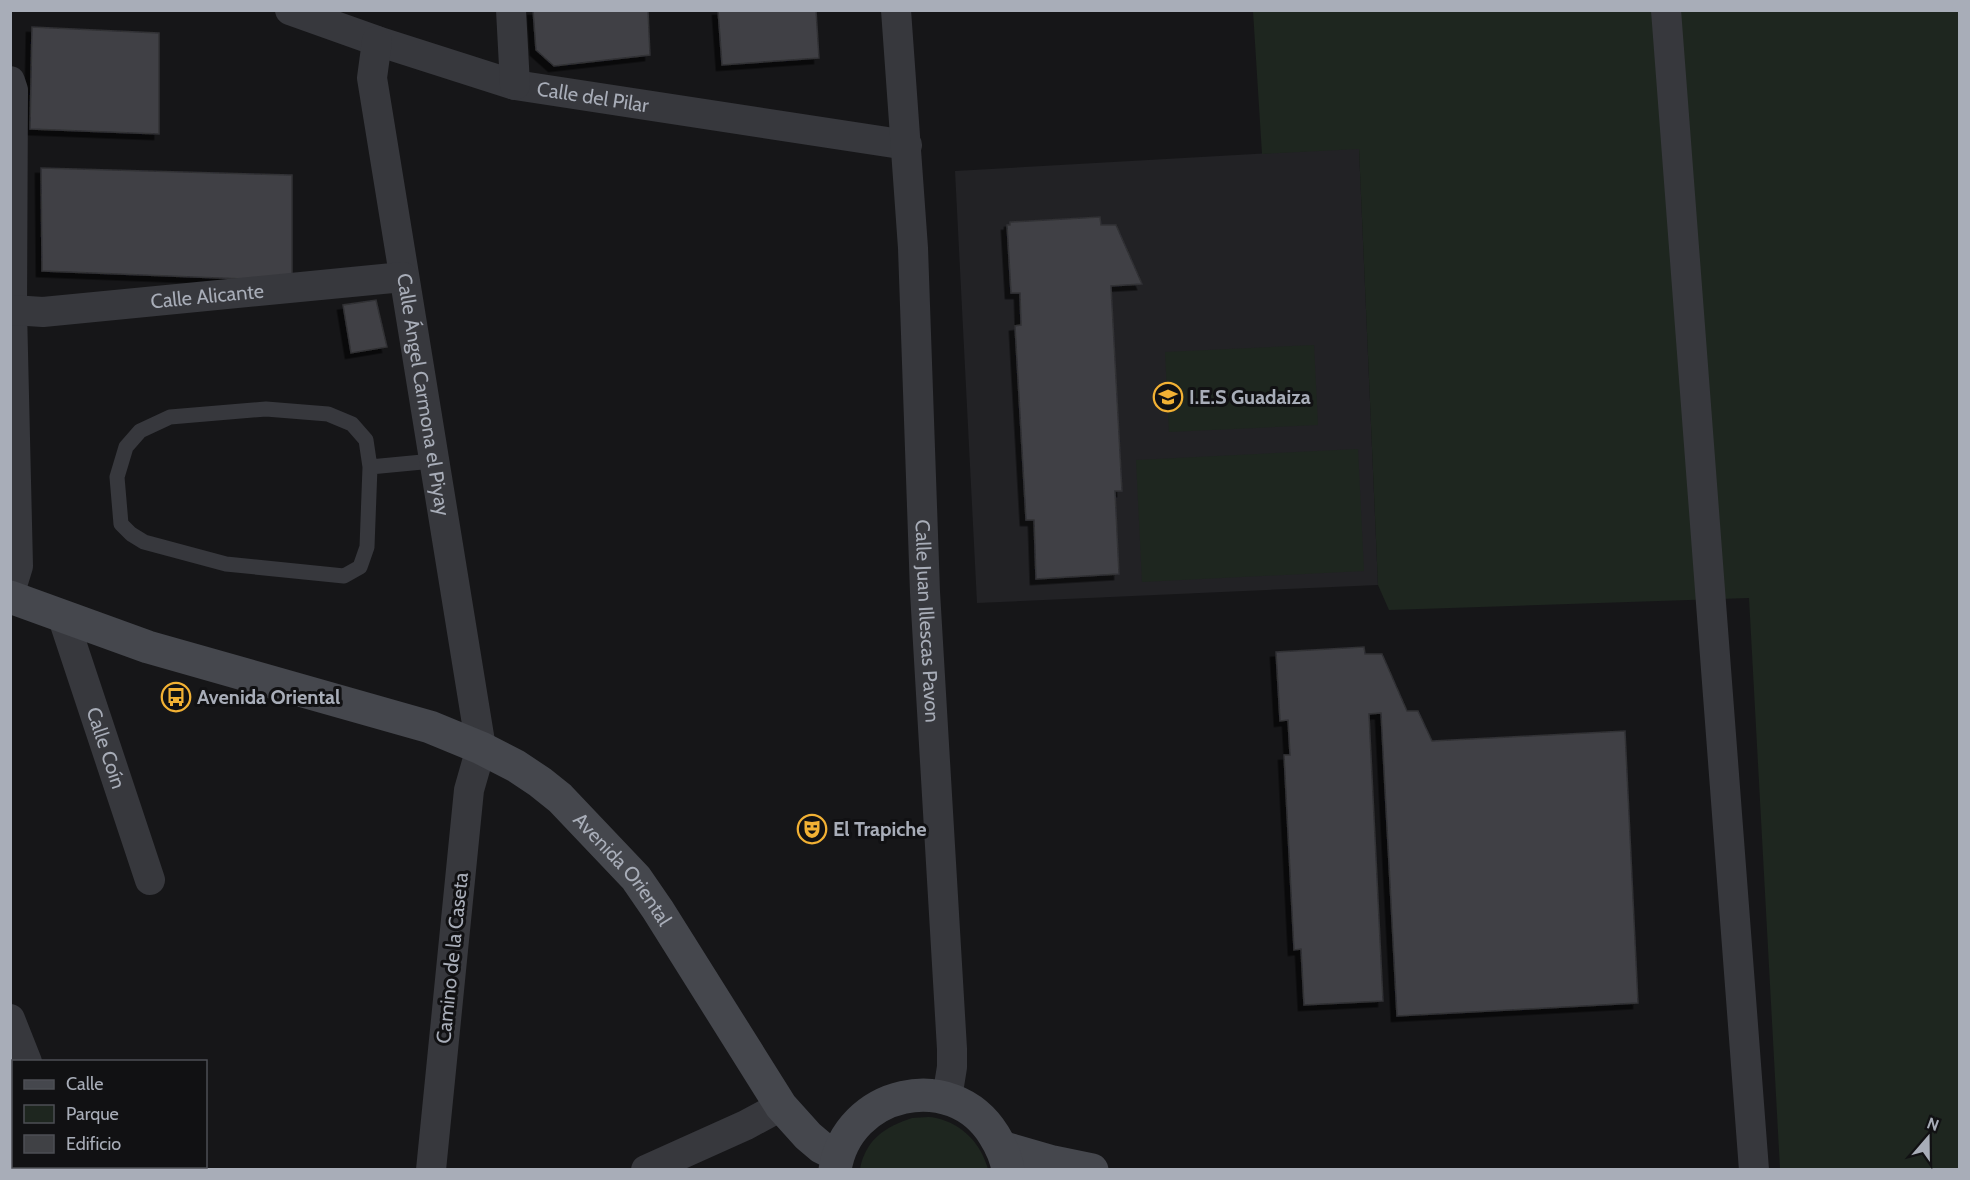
<svg xmlns="http://www.w3.org/2000/svg" width="1970" height="1180" font-family="Cabin,sans-serif">
	<style>
		.built { fill: #222225 }
		.green { fill: #1e261f }
		.building { fill: #404145; stroke: #303034; stroke-width: 1.5; filter: url(#shadow) }
		.lines { fill: none; stroke-linecap: round; stroke-linejoin: round }
		.lane { stroke: #37383d; stroke-width: 15 }
		.street { stroke: #37383d; stroke-width: 30 }
		.secondary { stroke: #45474d; stroke-width: 33 }
		.labels { text-anchor: middle; dominant-baseline: central; stroke-width: 6; stroke-linejoin: round; paint-order: stroke }
		.street-label { font-size: 20px; fill: #a8adb8; stroke: #111113 }
		.poi-label { font-size: 20px; font-weight: bold; fill: #a8adb8; stroke: #111113; text-anchor: start }
	</style>
	<defs>
		<filter id="shadow"><feDropShadow dx="-5.5" dy="5.5" stdDeviation="0" flood-color="#0009"/></filter>
	</defs>
	<rect width="100%" height="100%" fill="#161618"/>
	<path class="built" d="M1359,148L1378,585L977,603L955,171Z"/>
	<g class="green">
		<path d="M1253,11H1959V1169H1780L1749,598L1389,610L1378,585L1359,149L1262,154Z"/>
		<path d="M1314,345L1318,425L1169,432L1165,352Z"/>
		<path d="M1358,449L1364,571L1142,582L1136,460Z"/>
		<path d="M912,1118C920,1118 929,1116 936,1118C963,1124 981,1144 988,1169H860C866,1139 885,1127 912,1118Z"/>
	</g>
	<g class="building">
		<path d="M533,10H648L650,55L554,66L536,50Z"/>
		<path d="M718,10H816L819,58L722,65Z"/>
		<path d="M32,27L159,33V134L30,129Z"/>
		<path d="M41,168L292,175V281L42,271Z"/>
		<path d="M1100,217L1101,225H1116L1142,284L1111,286L1122,491H1115L1119,574L1036,579L1034,520H1026L1015,326L1021,325L1020,293H1011L1007,225H1010V222Z"/>
		<path d="M376,300L387,347L351,353L343,305Z"/>
		<path d="M1364,647L1365,654H1382L1407,711H1418L1432,741L1625,731L1638,1003L1397,1016L1381,713L1369,714L1383,1001L1304,1005L1301,949L1294,950L1284,755H1290L1288,720L1280,721L1276,652Z"/>
	</g>
	<g class="lines">
		<path class="lane" d="M370,467L367,547L360,567L344,576L226,564L144,542L131,534L121,524L117,477L126,447L140,431L170,417L266,409L328,414L352,424L366,440L370,467L433,461"/>
		<g class="street">
			<path id="s1" d="M290,10L377,41L515,85L907,145"/>
			<path d="M511,10L515,85"/>
			<path id="s2" d="M896,10L913,248L925,592L952,1049V1067L947,1098"/>
			<path d="M1666,10L1754,1170"/>
			<path id="s3" d="M377,41L372,78L481,748L469,790L431,1170"/>
			<path d="M10,81L13,90L12,310L18,566L10,592"/>
			<path id="s4" d="M12,310L43,312L403,277"/>
			<path id="s5" d="M62,615L150,880"/>
			<path d="M10,1019L27,1062"/>
			<path d="M68,1166L69,1170"/>
			<path d="M646,1170L746,1125L781,1106"/>
		</g>
		<g class="secondary">
			<path id="s6" d="M10,597L148,647L430,727L481,748L516,766L540,782L560,798L636,878L658,910L781,1106L808,1136L821,1147L837,1155"/>
			<path d="M1001,1147L1053,1162L1092,1170"/>
			<path d="M835,1170C847,1091 952,1067 994,1135C1001,1146 1006,1157 1008,1170"/>
		</g>
	</g>
	<defs>
		<g id="school-ring" transform="scale(1.5)"><circle r="9.5" fill="#111113" stroke="#f2b134" stroke-width="1.5"/><path d="M0-5L7-2L0 1L-7-2ZM-4 1L0 2.5L4 1V4Q0 6-4 4Z" fill="#f2b134"/></g>
		<g id="bus-ring" transform="scale(1.5)"><circle r="9.5" fill="#111113" stroke="#f2b134" stroke-width="1.5"/><path d="M-5-6H5V4H4V6H2V4H-2V6H-4V4H-5ZM-3.5-4V0h7V-4ZM-3.5 1.2v1.5H-2V1.2ZM2 1.2v1.5H3.5V1.2Z" fill="#f2b134"/></g>
		<g id="theatre-ring" transform="scale(1.5)"><circle r="9.5" fill="#111113" stroke="#f2b134" stroke-width="1.5"/><path d="M-5-5.5Q0-4 5-5.5V0Q5 5 0 6Q-5 5-5 0ZM-3.3-2.5H-1v1.5H-3.3ZM1-2.5H3.3v1.5H1ZM-2.8 1Q0 5.5 2.8 1Z" fill="#f2b134"/></g>
	</defs>
	<g fill-rule="evenodd">
		<use href="#school-ring" x="1168" y="397"/>
		<use href="#bus-ring" x="176" y="697"/>
		<use href="#theatre-ring" x="812" y="829"/>
	</g>
	<g class="labels">
		<g class="street-label">
			<text stroke="none"><textPath href="#s1" startOffset="316">Calle del Pilar</textPath></text>
			<text stroke="none"><textPath href="#s4" startOffset="196">Calle Alicante</textPath></text>
			<text stroke="none"><textPath href="#s3" startOffset="358">Calle Ángel Carmona el Piyay</textPath></text>
			<text stroke="none"><textPath href="#s2" startOffset="612">Calle Juan Illescas Pavon</textPath></text>
			<text stroke="none"><textPath href="#s5" startOffset="140">Calle Coín</textPath></text>
			<text stroke="none"><textPath href="#s6" startOffset="684">Avenida Oriental</textPath></text>
			<text transform="translate(452 958) rotate(-84)">Camino de la Caseta</text>
		</g>
		<g class="poi-label">
			<text x="1189" y="397">I.E.S Guadaiza</text>
			<text x="197" y="697">Avenida Oriental</text>
			<text x="833" y="829">El Trapiche</text>
		</g>
	</g>
	<rect width="1970" height="1180" fill="none" stroke="#a8adb8" stroke-width="24"/>
	<rect x="12" y="1060" width="195" height="108" fill="#111113" stroke="#4d4f55" stroke-width="1.5"/>
	<rect x="24" y="1080" width="30" height="9" fill="#45474d" stroke="#4d4f55" stroke-width="1.5"/>
	<text x="66" y="1090" font-size="18" fill="#a8adb8">Calle</text>
	<rect x="24" y="1105" width="30" height="18" fill="#1e261f" stroke="#4d4f55" stroke-width="1.5"/>
	<text x="66" y="1120" font-size="18" fill="#a8adb8">Parque</text>
	<rect x="24" y="1135" width="30" height="18" fill="#404145" stroke="#4d4f55" stroke-width="1.5"/>
	<text x="66" y="1150" font-size="18" fill="#a8adb8">Edificio</text>
	<g transform="translate(1928 1138) rotate(20)" stroke="#111113" stroke-width="4.5" paint-order="stroke">
	<path d="M0-4.5L10 22L0 15L-10 22Z" fill="#a8adb8"/>
	<text y="-9" font-size="16" font-weight="bold" text-anchor="middle" fill="#a8adb8">N</text>
	</g>
</svg>
